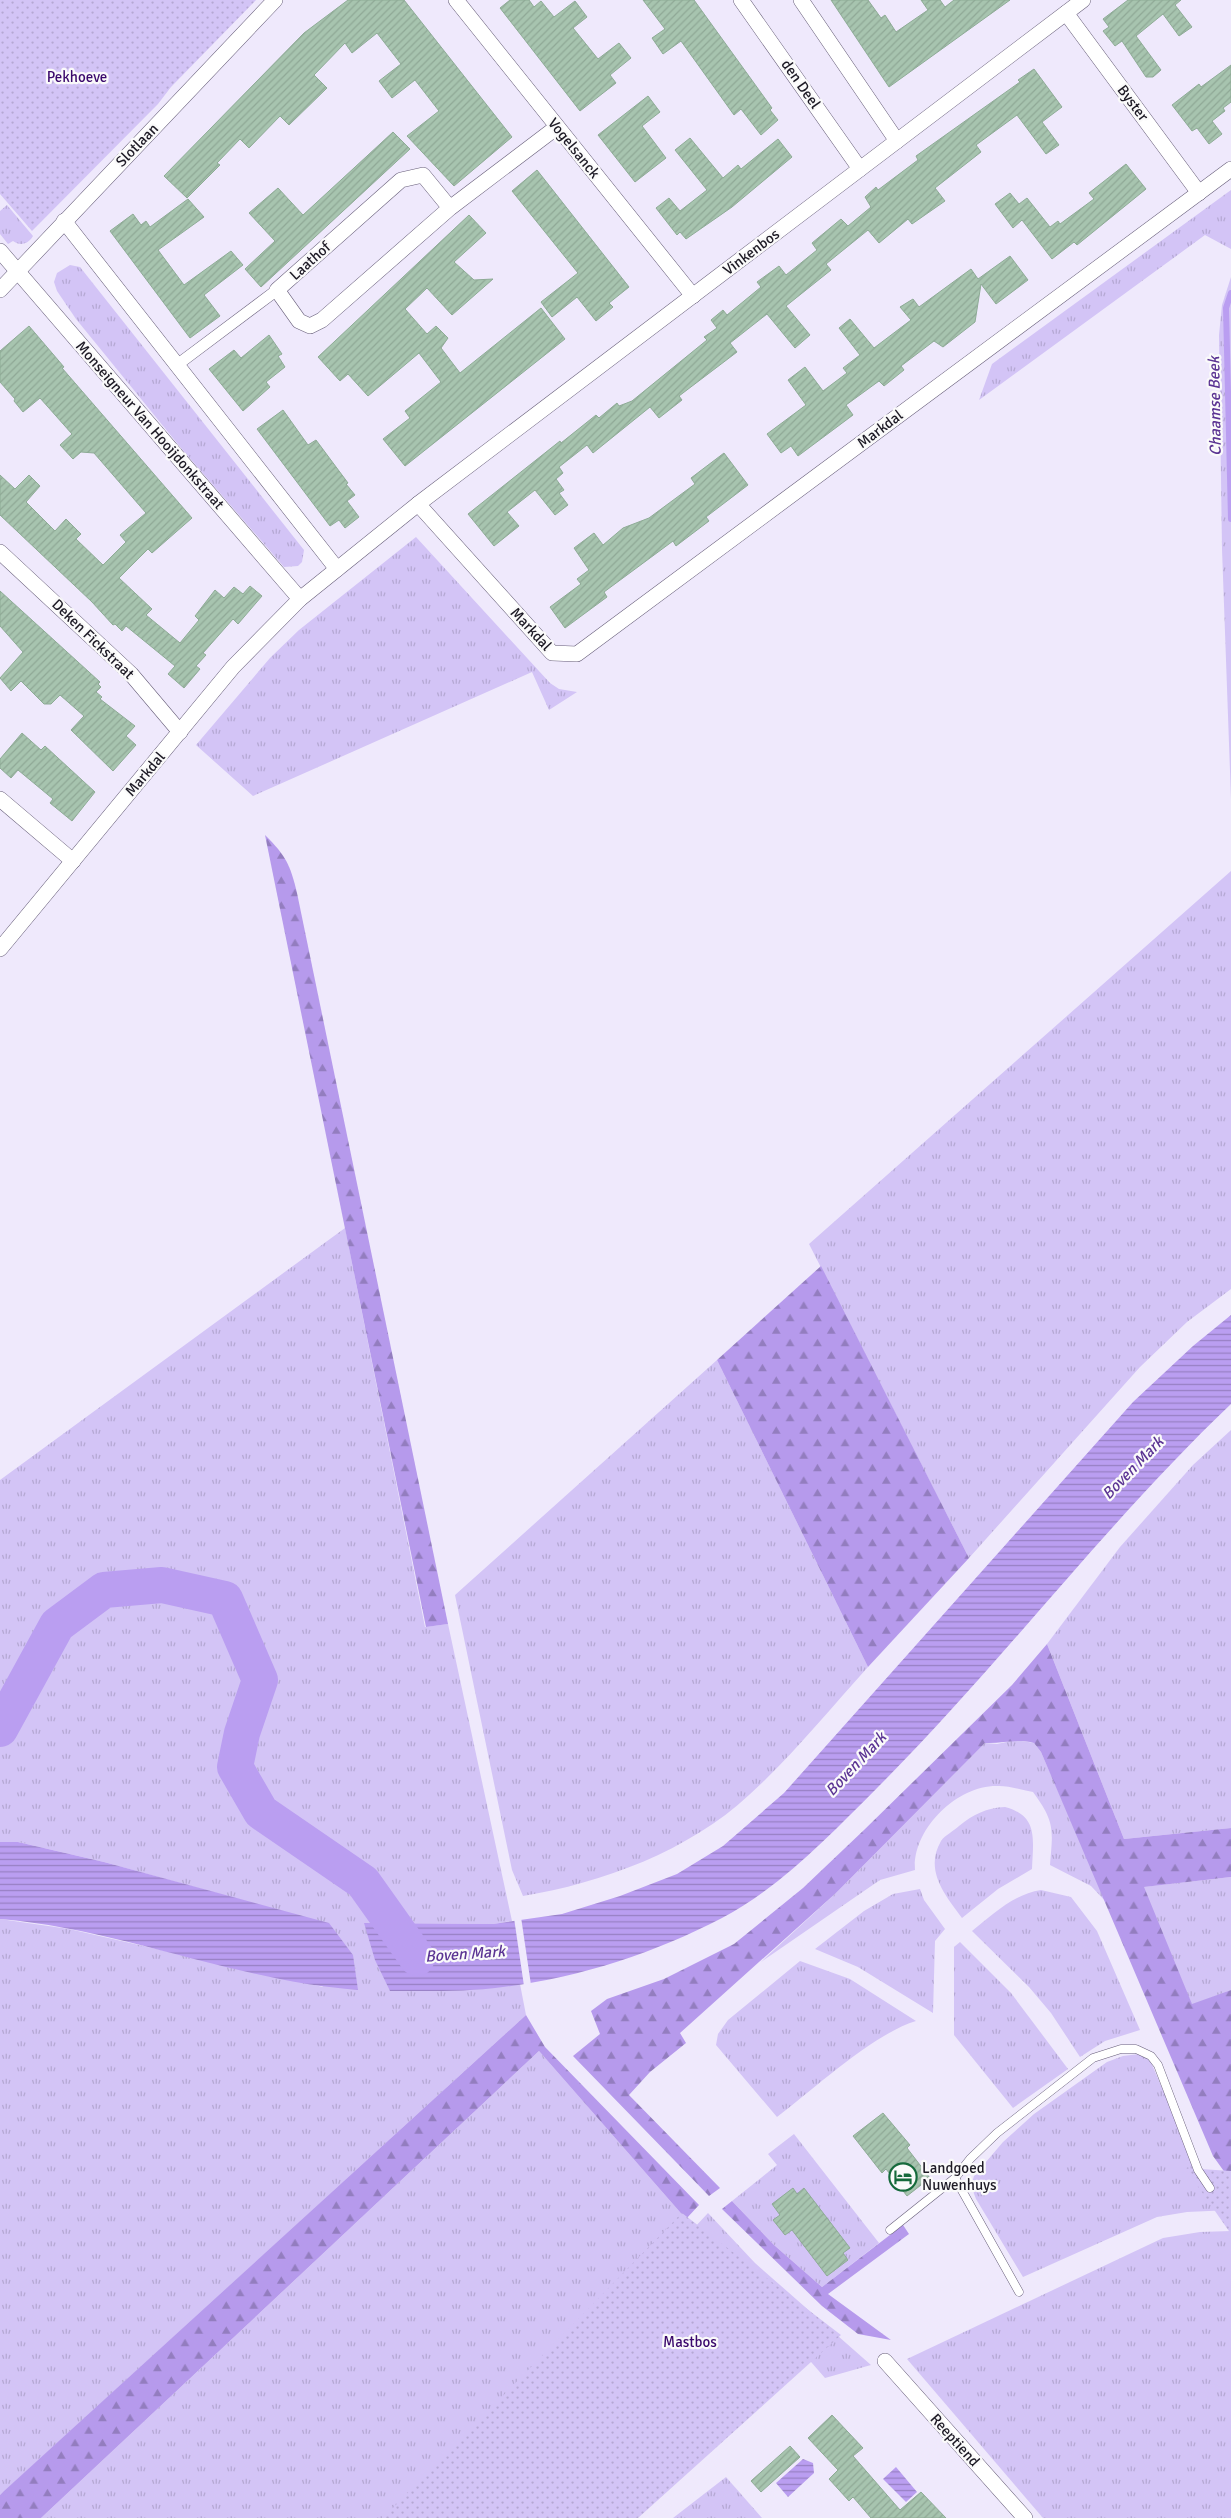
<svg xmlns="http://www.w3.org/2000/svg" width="1231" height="2518" font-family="Signika,sans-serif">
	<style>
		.grass { fill: url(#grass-tufts) }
		.forest { fill: url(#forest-firs) }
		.park { fill: url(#park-dots) }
		.water { fill: url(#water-rules) }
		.pier { fill: #efe9fc }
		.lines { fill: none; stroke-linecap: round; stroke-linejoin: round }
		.stream { stroke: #ba9ef1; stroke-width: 6 }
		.river { stroke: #ba9ef1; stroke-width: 36 }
		.building { fill: url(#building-hatch); stroke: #8eab96 }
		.service-casing { stroke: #675e79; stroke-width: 9 }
		.pedestrian-casing { stroke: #675e79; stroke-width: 12 }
		.minor-casing { stroke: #675e79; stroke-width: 16 }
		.service { stroke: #fff; stroke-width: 8 }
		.pedestrian { stroke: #fff; stroke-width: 11 }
		.minor { stroke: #fff; stroke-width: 15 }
		.labels { text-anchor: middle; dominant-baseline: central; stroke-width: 4.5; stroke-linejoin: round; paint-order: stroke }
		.park-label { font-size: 15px; fill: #3b096c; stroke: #fafafa }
		.street-label { font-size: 15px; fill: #1d1a25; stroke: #fafafa }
		.poi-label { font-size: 15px; fill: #1d1a25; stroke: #fafafa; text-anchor: start }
		.water-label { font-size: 16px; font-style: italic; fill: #5b3493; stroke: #fafafa }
	</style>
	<defs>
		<pattern id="grass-tufts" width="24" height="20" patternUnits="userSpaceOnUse" patternTransform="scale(1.25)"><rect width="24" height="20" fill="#d3c4f6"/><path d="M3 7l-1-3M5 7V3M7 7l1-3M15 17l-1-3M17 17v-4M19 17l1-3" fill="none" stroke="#b5a8d3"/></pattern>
		<pattern id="forest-firs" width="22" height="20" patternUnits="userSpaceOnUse" patternTransform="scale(1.25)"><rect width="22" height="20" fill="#b69aec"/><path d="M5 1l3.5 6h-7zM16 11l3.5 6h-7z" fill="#937dbf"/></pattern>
		<pattern id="park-dots" width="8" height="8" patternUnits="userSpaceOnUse" patternTransform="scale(1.25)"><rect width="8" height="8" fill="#d3c4f6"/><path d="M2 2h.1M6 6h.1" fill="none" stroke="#b5a8d3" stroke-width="1.8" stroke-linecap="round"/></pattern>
		<pattern id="water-rules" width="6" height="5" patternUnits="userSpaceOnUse" patternTransform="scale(1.25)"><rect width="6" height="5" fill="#ba9ef1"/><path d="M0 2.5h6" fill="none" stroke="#9780c3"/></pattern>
		<pattern id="building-hatch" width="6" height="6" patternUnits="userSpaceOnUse" patternTransform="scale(1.25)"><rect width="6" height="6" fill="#a7c4af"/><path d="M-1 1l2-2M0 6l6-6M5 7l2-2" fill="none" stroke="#8fa896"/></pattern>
	</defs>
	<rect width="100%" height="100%" fill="#efe9fc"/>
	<g class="grass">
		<path d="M1231,190V249L1205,235L979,400L992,364Z"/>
		<path d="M7,205L33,236C29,243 21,247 13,241L8,244L0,234V211Z"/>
		<path d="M70,265L80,267L304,550L302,562L298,566L284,567L181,448L76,319L57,291L54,282L57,273Z"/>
		<path d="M1231,277V799L1222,549L1219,335L1222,305Z"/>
		<path d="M416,537L550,683L559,689L577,692L549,710L532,672L253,796L196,745L270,658L299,630Z"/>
		<path d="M1231,871V1289L1187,1322L1140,1367L969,1558L809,1244Z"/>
		<path d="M345,1228L425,1627L448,1624L512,1921L493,1924L364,1923L456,1990L520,1984L526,2015L0,2495V1919L69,1929L323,1987L260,1905L104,1862L18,1842H0V1480Z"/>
		<path d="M717,1360L868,1667C829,1710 792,1756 749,1795C689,1851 602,1883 523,1896L512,1870L455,1595Z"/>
		<path d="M1231,1430V1828L1124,1839L1047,1644L1120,1547L1193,1465Z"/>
		<path d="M1016,1740L1034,1743L1041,1752L1107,1903L1091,1886L1050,1865C1053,1829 1055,1822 1033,1792C1022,1790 1010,1786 999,1786C958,1784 912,1829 915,1870L880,1880L761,1962L836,1893L985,1743L997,1744Z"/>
		<path d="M1005,1807C1039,1816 1033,1840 1032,1869L998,1889L962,1918C945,1895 924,1870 941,1841C945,1835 954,1831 959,1826C974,1814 986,1808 1005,1807Z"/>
		<path d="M1231,1877V1990L1192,2005L1143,1887Z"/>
		<path d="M920,1889L924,1900L945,1929L935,1941L933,2013L858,1967L815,1949L864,1911L893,1894Z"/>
		<path d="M1041,1890L1071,1897L1097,1931L1140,2030L1105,2041L1080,2057L1051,2013L1029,1987L972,1931C993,1914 1014,1894 1041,1890Z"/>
		<path d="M960,1942L1011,1993L1068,2069L1013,2108L954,2035V1947Z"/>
		<path d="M800,1961L850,1979L916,2021C873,2034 814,2089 777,2117L716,2045L718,2034L728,2020Z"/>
		<path d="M539,2051L686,2219L396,2518H41Z"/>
		<path d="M1147,2053L1194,2162L1231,2210L1187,2212L1157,2217L1023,2277L976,2199L971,2186L974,2176L1003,2142L1034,2114L1107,2062L1123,2056Z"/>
		<path d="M794,2134L879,2243L822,2287L774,2245L732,2201L777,2165L768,2154Z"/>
		<path d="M708,2213L755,2263L871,2365L825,2378L694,2228Z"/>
		<path d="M1231,2231V2518H1043L907,2359L1163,2238L1200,2232Z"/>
		<path d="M726,2477L762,2518H673Z"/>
	</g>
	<g class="forest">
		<path d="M265,835C286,856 290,864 297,893L448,1624L426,1627Z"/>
		<path d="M821,1266L969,1558L868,1667L717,1360Z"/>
		<path d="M1047,1644L1124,1839L1231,1828V1877L1144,1887L1192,2004L1231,1990V2181L1213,2156L1041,1752L1034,1743C1017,1738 1002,1744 985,1743L836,1893L680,2033L686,2043L650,2072L629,2095L720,2188L709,2196L573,2056L600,2034L591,2011L607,1999L664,1979L734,1944L803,1888L864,1830L1012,1685Z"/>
		<path d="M526,2015L545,2047L699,2205L686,2219L539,2051L41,2518H0V2495L4,2491Z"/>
		<path d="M732,2201L774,2245L822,2287L903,2225L909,2234L828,2294L891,2340L858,2334L822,2306L722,2209Z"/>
	</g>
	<g class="park">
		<path d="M0,0H256L171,87L158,104L32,231L0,194Z"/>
		<path d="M1185,2168L1231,2171V2234Z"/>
		<path d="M682,2213L841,2335L638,2518H383Z"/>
	</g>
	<g class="water">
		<path d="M1231,1315V1404C1105,1524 1001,1664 878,1787C830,1835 782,1886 722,1918C655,1953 578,1978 503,1987C466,1992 428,1991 390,1991L375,1960L364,1923L493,1924L562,1914L620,1896L677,1874L723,1846L784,1793L1133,1402L1193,1346Z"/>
		<path d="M0,1842H18L104,1862L329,1923L353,1955L358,1990C236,1981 121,1929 0,1919Z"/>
		<path d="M803,2459L813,2463L814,2473L788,2497L776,2483Z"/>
		<path d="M896,2467L917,2492L906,2502L883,2479Z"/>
	</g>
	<path class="pier" d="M521,1917L531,1985L524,1986L514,1918Z"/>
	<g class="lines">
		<path class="stream" d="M1231,293L1226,308L1231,519"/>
		<path class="river" d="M0,1729L57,1625L104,1590L162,1585L225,1599L260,1680L242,1733L235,1767L261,1812L363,1882L417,1958"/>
	</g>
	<g class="building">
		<path d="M348,0H404L512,137L454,186L407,136L439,111L415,80L392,98L379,81L401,64L377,33L352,53L345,43L314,75L327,88L289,125L280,116L249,148L240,139L217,163L220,165L187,198L164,176L304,33Z"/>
		<path d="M510,0H529L534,7L541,1L554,17L575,1L587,17L573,28L598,59L619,43L631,58L610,75L616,83L580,111L500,8Z"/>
		<path d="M643,0H694L772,108L770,110L778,120L761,135L741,109L734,115L681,41L663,54L652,38L665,29Z"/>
		<path d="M831,0H868L881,18L885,15L896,32L928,10L921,0H940L945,7L954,0H1010L889,87Z"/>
		<path d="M1128,0H1181L1175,5L1192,27L1179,36L1163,14L1136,36L1161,70L1153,77H1146L1122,41L1115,46L1103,31L1109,27L1103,19Z"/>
		<path d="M1231,65V102L1223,108L1225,111L1212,121L1222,134L1209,144L1197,128L1192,131L1172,105L1199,84L1201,87Z"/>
		<path d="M1034,69L1062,107L1042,122L1059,145L1046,154L1017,115L976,145L981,152L935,188L945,201L912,224L908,219L879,243L868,230L826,264L831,270L786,306L810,335L795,348L767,314L730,343L737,352L679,396L682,400L659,418L650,407L593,453L587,445L559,467L563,473L556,479L564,490L559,493L568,505L555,515L535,490L507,512L519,526L494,546L468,514L560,441L561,443L596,415L599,418L617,403L619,406L632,401L707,340L704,337L717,328L711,320L723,310L727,315L761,287L757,282L779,266L786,275L817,250L812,243L841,219L848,226L871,207L865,197L876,187L878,190L918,160L916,156L1020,82L1018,80Z"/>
		<path d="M648,96L660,112L642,126L666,158L635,182L598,135Z"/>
		<path d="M393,132L410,149L261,287L245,269L275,241L249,213L278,188L303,215Z"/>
		<path d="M690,138L723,178L738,165L741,169L778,139L792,157L732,207L686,239L680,232L677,235L656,208L669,198L680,211L707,190L675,150Z"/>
		<path d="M1126,164L1146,189L1077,245L1074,242L1052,259L1022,220L1013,228L995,204L1010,193L1019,204L1027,198L1050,227L1058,221L1060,224L1094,199L1089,193Z"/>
		<path d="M537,170L629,287L609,303L613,307L596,321L577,297L552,317L541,302L578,273L512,191Z"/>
		<path d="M188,199L204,217L158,250L184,285L231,251L243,265L204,295L220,316L190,338L110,231L133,214L141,225L146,221L150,227Z"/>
		<path d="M469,215L486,233L454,262L474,280L493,279L452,315L427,288L405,309L427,334L436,326L448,338L441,348L460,373L541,308L565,339L405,466L383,439L410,418L405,411L441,382L419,353L368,396L348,374L340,381L318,357Z"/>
		<path d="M1010,256L1028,280L996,304L981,284L975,322L943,347L934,341L901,366L904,370L884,386L879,381L846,405L853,415L798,456L791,446L781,453L767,434L806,405L788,380L805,367L823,391L847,373L843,368L860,355L839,328L850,319L874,348L911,320L900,307L913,299L919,307L971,269L978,279Z"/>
		<path d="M29,326L64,367L62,368L192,518L152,553L148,549L119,578L152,609L146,615L180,643L199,620L195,616L215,590L224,598L234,587L243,594L250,586L262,596L238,624L233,619L203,653L206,655L196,666L200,669L184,688L168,674L175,666L126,626L122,631L115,624L113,625L92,602L0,515V475L15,489L29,475L40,486L26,502L55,531L66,519L81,534L76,539L103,565L126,542L120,535L146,513L94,453L81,452L73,459L60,445L72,434L40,398L23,412L14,401L15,399L0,382V351Z"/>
		<path d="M269,335L282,354L278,356L285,367L266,382L270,387L243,411L209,369L234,350L241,358Z"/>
		<path d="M283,410L308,445L316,440L348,483L346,484L355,495L347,501L359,517L345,528L339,520L330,526L257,429Z"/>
		<path d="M724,453L748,485L706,517L709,521L676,546L673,541L604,592L607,597L565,628L550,607L581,584L577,579L589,570L574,548L594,533L603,545L623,528L649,518L695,484L691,478Z"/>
		<path d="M0,591L100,682L98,684L101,687L96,692L102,697L100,699L135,726L126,736L136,745L113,771L71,730L84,716L60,695L51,704H44L21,681L11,691L0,678L23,652L0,626Z"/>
		<path d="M22,733L41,750L45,746L95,792L72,821L50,803L53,799L18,770L11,778L0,768V759Z"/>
		<path d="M883,2113L910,2145L907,2148L930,2178L907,2196L886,2169L882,2173L853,2136Z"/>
		<path d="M793,2188L797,2194L804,2188L850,2248L843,2253L848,2260L827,2276L792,2230L785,2235L773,2220L780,2215L772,2204Z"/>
		<path d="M832,2415L863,2448L853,2456L900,2510L921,2492L946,2518H871L853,2497L849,2501L829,2479L838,2470L808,2438Z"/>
		<path d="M790,2446L800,2457L761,2492L751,2481Z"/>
	</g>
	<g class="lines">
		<g class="service-casing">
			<g id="service">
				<path d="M955,2178L1019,2292"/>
				<path d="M890,2230L955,2178L970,2159L997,2133L1093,2058L1121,2049H1136L1151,2056L1158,2065L1198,2170L1210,2188"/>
			</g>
		</g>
		<g class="pedestrian-casing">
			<path id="pedestrian" d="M177,365L277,290"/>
		</g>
		<g class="minor-casing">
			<g id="minor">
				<path d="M456,0L693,296"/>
				<path d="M741,0L860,169"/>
				<path d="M801,0L897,141"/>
				<path d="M1066,13L1199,193"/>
				<path d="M450,208L423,175L401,180L277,290L299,321L310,326L322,320L450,208L557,127"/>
				<path d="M64,221L337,569"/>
				<path d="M0,251L300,599"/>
				<path d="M0,290L275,0"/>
				<path d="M418,504L552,653L577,654L1231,169"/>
				<path d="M0,552L131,674L180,732"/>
				<path d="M0,799L73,861"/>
				<path d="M0,949L233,667L300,599L418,504L1083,0"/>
				<path d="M885,2361L1025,2518"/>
			</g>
		</g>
		<use href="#service" class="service"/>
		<use href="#pedestrian" class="pedestrian"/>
		<use href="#minor" class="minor"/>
	</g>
	<defs>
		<g id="hotel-ring" transform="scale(1.4375)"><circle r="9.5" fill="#fafafa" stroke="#156a3b" stroke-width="1.5"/><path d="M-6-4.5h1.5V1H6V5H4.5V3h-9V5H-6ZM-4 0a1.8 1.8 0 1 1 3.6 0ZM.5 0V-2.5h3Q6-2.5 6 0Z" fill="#156a3b"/></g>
	</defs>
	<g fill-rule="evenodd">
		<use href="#hotel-ring" x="903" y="2177"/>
	</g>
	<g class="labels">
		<g class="park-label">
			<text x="77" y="77">Pekhoeve</text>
			<text x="690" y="2342">Mastbos</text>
		</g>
		<g class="street-label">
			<text transform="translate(801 84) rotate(55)">den Deel</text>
			<text transform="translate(1133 103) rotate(53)">Byster</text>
			<text transform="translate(137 145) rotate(-46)">Slotlaan</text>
			<text transform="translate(574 148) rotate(51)">Vogelsanck</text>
			<text transform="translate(751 252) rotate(-37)">Vinkenbos</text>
			<text transform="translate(310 261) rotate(-42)">Laathof</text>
			<text transform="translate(150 425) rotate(49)">Monseigneur Van Hooijdonkstraat</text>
			<text transform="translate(880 429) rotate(-37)">Markdal</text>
			<text transform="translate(531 629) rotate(47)">Markdal</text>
			<text transform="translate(93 639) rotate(44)">Deken Fickstraat</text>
			<text transform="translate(145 774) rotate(-50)">Markdal</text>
			<text transform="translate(955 2440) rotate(48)">Reeptiend</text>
		</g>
		<g class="poi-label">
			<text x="922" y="2168">Landgoed<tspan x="922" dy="17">Nuwenhuys</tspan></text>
		</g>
		<g class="water-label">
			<text transform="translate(1215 406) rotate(-91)">Chaamse Beek</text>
			<text transform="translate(1133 1468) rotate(-46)">Boven Mark</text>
			<text transform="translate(856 1764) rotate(-47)">Boven Mark</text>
			<text transform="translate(465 1954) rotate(-4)">Boven Mark</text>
		</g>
	</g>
</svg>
